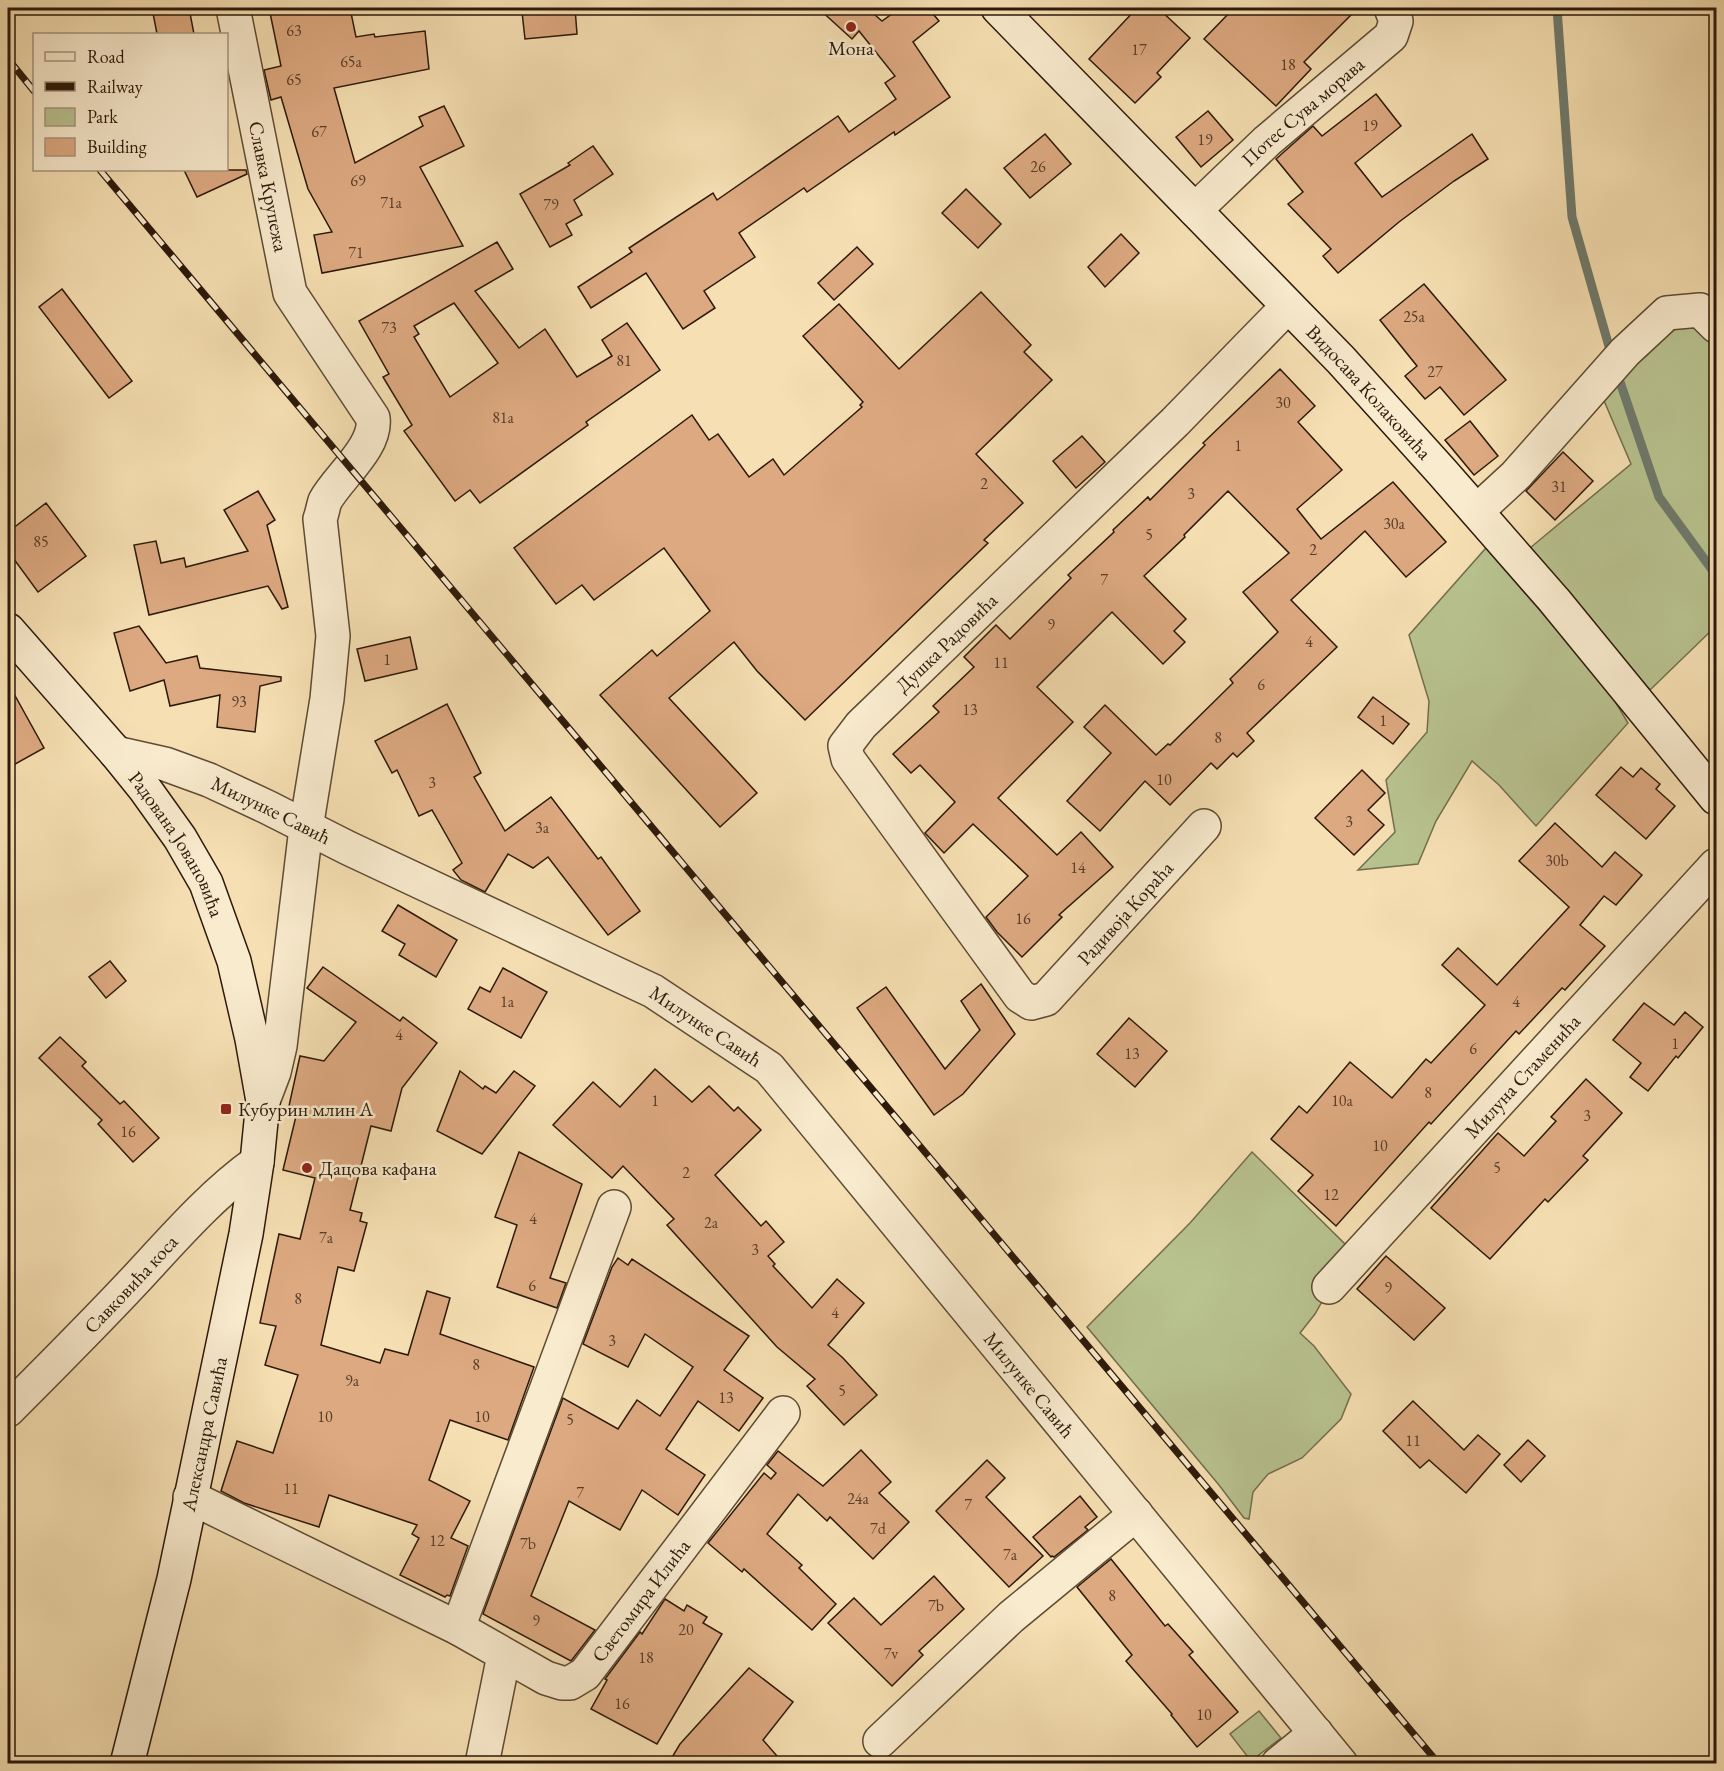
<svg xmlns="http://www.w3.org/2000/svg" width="1724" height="1771" font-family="'EB Garamond',serif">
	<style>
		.green { fill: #b8c390; stroke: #726e4d; stroke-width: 1.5 }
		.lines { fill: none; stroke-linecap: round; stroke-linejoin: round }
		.stream { stroke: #707b6d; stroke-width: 9 }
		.building { fill: #dda981; stroke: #2c190a; stroke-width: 1.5; fill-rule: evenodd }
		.street-casing { stroke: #5e4b34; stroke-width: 36 }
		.secondary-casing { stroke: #2c190a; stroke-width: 36 }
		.street { stroke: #f9ebce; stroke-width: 33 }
		.secondary { stroke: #f9ebce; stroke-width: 33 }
		.rail-casing { stroke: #2c190a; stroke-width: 7 }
		.rail { stroke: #f9ebce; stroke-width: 4.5; stroke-dasharray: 14; stroke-linecap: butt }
		.poi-dot { fill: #8f2418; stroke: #f9ebce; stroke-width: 2 }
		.labels { text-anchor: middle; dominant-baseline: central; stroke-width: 5; stroke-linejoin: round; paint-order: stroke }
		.number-label { font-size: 16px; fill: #583d28 }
		.poi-label { font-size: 20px; fill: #2c190a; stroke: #f9ebce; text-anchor: start }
		.street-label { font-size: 20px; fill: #2c190a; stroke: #f9ebce }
	</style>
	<rect width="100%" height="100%" fill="#f6e0b3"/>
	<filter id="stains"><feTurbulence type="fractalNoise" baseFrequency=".00333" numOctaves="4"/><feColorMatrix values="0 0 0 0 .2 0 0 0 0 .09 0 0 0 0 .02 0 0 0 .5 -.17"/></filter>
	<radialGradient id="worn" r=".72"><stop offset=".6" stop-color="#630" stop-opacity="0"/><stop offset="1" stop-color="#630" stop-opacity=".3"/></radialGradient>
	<g class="green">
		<path d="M1679,323L1699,324L1716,341V626L1650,690L1530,548L1631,464L1602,396Z"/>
		<path d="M1486,548L1607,688L1628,723L1536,826L1499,785L1472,761L1436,821L1418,864L1358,870L1395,832L1386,780L1427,732L1429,701L1409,635Z"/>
		<path d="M1252,1152L1351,1250L1315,1314L1300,1333L1314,1346L1351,1394L1341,1419L1302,1458L1268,1474L1253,1492L1249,1519L1244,1518L1219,1485L1087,1327L1190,1223Z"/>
		<path d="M1259,1711L1281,1738L1251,1761L1230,1734Z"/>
	</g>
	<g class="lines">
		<g class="stream">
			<path d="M1557,8L1572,217L1612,357"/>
			<path d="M1617,373L1659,497L1716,575"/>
		</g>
	</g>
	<g class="building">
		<path d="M152,8H189L194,34H157Z"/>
		<path d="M269,8H350L356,37L374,34L375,37L425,31L429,69L334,88L355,163L423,126L419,117L444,106L464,146L420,167L463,246L322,273L314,235L332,232L308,189L281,97L271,100L264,70L281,66Z"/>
		<path d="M575,8L577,34L525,39L522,12Z"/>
		<path d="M818,8H882L875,15L882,21L900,8H928L939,21L913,42L950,97L895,135L894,132L807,192L804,188L739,233L755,257L704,291L715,308L683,329L646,273L591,308L578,287L632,252L629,248L713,193L717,200L838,116L849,132L896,99L885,83L895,76L859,31L852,39Z"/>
		<path d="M1137,8H1158L1190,38L1157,73L1161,77L1135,103L1089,59Z"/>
		<path d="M1234,8H1358L1304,62L1311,69L1276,106L1204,39Z"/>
		<path d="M1376,94L1401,126L1355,163L1382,197L1472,134L1488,159L1454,181L1399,222L1338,273L1323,256L1331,249L1288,204L1303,192L1276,159L1313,126L1322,136Z"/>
		<path d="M1208,111L1233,140L1201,167L1176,137Z"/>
		<path d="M1045,134L1071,164L1030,198L1004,168Z"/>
		<path d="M593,146L613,174L574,200L582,215L566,224L572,235L550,247L520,194L570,165L568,163Z"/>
		<path d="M184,170H246L247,174L197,197Z"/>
		<path d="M966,189L1001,224L978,248L942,213Z"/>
		<path d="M1121,234L1139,253L1105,287L1088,267Z"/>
		<path d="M497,242L513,269L475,291L519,348L545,329L577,377L612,356L602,340L627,323L660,370L586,422L588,425L480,503L470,490L455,501L404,431L412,425L383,377L389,374L359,321ZM454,303L498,363L450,397L414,337L419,334L414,326Z"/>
		<path d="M857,247L873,264L834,300L818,283Z"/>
		<path d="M1424,284L1506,380L1464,415L1440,387L1425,399L1405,376L1417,366L1380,320Z"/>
		<path d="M62,289L132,381L109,398L39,307Z"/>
		<path d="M981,292L1031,345L1024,352L1052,380L976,454L1023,503L984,540L988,543L805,720L757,671L734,642L669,698L757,793L720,827L600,695L652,650L657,656L710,611L664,548L594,600L582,585L556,604L514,548L692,415L709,440L718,434L749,477L773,459L784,475L862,407L860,405L863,402L803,336L839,304L899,369Z"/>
		<path d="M1280,369L1315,406L1298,422L1342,470L1297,509L1321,539L1393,482L1446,542L1406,577L1365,531L1291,600L1337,647L1247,733L1254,741L1237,757L1233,753L1217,769L1211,763L1170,805L1145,781L1100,831L1067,801L1111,753L1084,727L1105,705L1156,755L1168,744L1170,745L1233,683L1230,679L1278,632L1243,592L1289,553L1228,491L1184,535L1185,537L1144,576L1186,619L1174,631L1185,642L1163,664L1112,612L1037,687L1073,722L998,798L1057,855L1081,832L1113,867L1059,915L1062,917L1022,957L997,932L986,917L1028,876L973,824L944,853L925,833L955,802L920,765L911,773L893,754L939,712L933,706L974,667L964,657L996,625L1010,639L1071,578L1068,575L1114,532L1113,530L1148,497L1150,500L1205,445L1203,443Z"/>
		<path d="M1470,421L1498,456L1474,475L1445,440Z"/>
		<path d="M1082,436L1105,462L1076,488L1053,461Z"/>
		<path d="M1563,452L1593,481L1555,520L1526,491Z"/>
		<path d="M258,491L275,520L267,525L288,607L282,609L268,586L149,615L134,545L156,541L161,563L184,558L186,567L248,551L224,510Z"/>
		<path d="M46,503L86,556L38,592L8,551V532Z"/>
		<path d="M139,626L166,663L197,656L200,668L281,677V681L260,686L255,732L217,727L220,695L170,706L164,680L130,691L114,633Z"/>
		<path d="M410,637L417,669L365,681L357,649Z"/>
		<path d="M8,683L44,748L8,768Z"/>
		<path d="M1373,697L1409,724L1393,744L1358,717Z"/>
		<path d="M447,704L481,773L474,777L505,831L551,797L598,859L601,857L640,911L608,935L548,857L533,868L508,854L485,892L461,880L453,870L462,863L432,810L419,816L397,770L392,773L375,741Z"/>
		<path d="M1621,767L1633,777L1641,768L1660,784L1656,789L1675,806L1646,839L1596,795Z"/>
		<path d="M1362,770L1385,793L1368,810L1384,825L1354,855L1315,818Z"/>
		<path d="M1555,823L1602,867L1615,852L1642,875L1616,905L1604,896L1580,925L1605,946L1565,990L1562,988L1519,1034L1516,1031L1431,1124L1429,1122L1336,1226L1298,1191L1313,1175L1271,1139L1299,1106L1307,1113L1350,1062L1392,1098L1426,1059L1431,1063L1485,1005L1442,965L1458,948L1497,985L1569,907L1519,861Z"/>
		<path d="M398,905L457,940L436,977L399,955L405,944L382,931Z"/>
		<path d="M110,961L126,981L106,998L89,977Z"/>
		<path d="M323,967L400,1021L403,1017L437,1043L402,1088L391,1131L371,1126L350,1210L362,1213L360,1221L367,1223L354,1271L338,1267L321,1345L380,1363L385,1349L408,1355L427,1291L450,1298L440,1334L534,1367L508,1440L450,1420L429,1480L470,1501L451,1538L468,1546L450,1596L447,1595L445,1597L400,1575L419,1538L412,1534L417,1525L329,1495L319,1527L244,1503L221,1491L237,1441L273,1453L298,1375L265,1365L276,1326L260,1323L279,1234L300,1239L315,1178L283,1170L298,1108L289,1106L300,1056L324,1061L356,1022L307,988Z"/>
		<path d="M503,968L547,992L521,1038L468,1009L480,987L490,992Z"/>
		<path d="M981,984L1015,1034L963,1094L934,1115L857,1008L886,987L945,1069L980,1030L961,1001Z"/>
		<path d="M1644,1003L1674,1025L1685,1012L1703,1027L1678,1058L1676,1056L1648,1091L1630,1077L1641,1063L1613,1040Z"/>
		<path d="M1129,1018L1167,1051L1135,1087L1097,1054Z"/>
		<path d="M60,1037L86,1062L82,1066L120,1104L124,1101L159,1138L133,1162L98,1124L102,1120L39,1058Z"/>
		<path d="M655,1069L692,1102L709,1086L734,1111L738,1107L761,1130L715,1175L761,1226L766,1221L784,1242L768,1256L775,1264L773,1266L812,1308L837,1279L864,1303L828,1345L843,1358L877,1395L844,1425L807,1386L815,1379L777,1347L667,1225L674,1219L623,1166L612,1178L553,1125L593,1082L620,1107Z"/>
		<path d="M460,1071L483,1089L485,1086L496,1093L514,1071L535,1086L482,1154L437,1131Z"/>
		<path d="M1586,1079L1622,1113L1583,1156L1588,1160L1548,1202L1545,1199L1490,1259L1431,1208L1498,1133L1524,1156L1556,1121L1551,1117Z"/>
		<path d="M519,1152L582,1184L550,1278L566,1283L557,1308L497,1287L517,1225L495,1217Z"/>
		<path d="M1386,1256L1445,1308L1414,1340L1357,1289Z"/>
		<path d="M618,1258L628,1265L632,1259L749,1336L724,1370L763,1398L739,1431L698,1401L666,1449L705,1475L678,1515L642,1490L620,1530L569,1501L531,1596L595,1630L571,1661L483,1614L563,1398L618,1429L637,1400L660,1416L693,1367L645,1334L628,1367L583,1344L612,1267Z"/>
		<path d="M1413,1401L1464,1450L1478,1435L1500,1454L1466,1493L1429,1460L1420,1468L1383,1431Z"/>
		<path d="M1528,1440L1545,1456L1521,1482L1504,1465Z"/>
		<path d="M861,1450L891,1482L879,1493L909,1522L873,1559L830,1517L827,1521L798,1494L767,1534L802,1565L799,1568L836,1604L812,1630L744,1569L742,1572L708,1543L764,1473L771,1479L776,1473L767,1465L778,1451L823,1486Z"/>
		<path d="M987,1460L1005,1478L986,1497L1043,1556L1009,1587L936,1511Z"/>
		<path d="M1080,1496L1097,1517L1085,1527L1088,1530L1054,1557L1052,1556L1051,1557L1033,1537Z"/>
		<path d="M1111,1559L1165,1626L1168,1624L1193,1652L1189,1655L1238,1712L1197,1747L1171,1715L1172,1714L1126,1661L1132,1655L1077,1587Z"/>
		<path d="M934,1576L964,1609L919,1651L923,1655L892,1686L828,1623L854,1598L881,1625Z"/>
		<path d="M665,1599L684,1611L687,1605L707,1617L703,1623L722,1634L657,1744L591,1709L607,1680L605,1679L640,1632L642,1634Z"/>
		<path d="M749,1668L793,1702L763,1740L784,1764H668L680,1744Z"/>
	</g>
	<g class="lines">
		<g class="street-casing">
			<g id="street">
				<path id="s1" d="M233,8L290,293L373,418C377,447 338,477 325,501C323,507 322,514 320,519L333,636L327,699L306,828L280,1046L274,1072L263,1101"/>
				<path id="s2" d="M1195,210L1267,141L1391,36L1396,21L1391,8"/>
				<path d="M1477,511L1516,475L1625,352L1667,313L1700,310L1716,326"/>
				<path id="s3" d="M116,753L165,764L209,780L267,807L348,848L653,991L769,1068L1341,1764"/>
				<path id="s4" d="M1204,826L1046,999L1031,1003L1020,996L848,759L845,746L861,725L1175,422L1288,306"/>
				<path id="s5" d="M1329,1287L1716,865"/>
				<path id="s6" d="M8,1410C51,1367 94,1324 136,1279C174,1238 211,1195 257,1162"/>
				<path id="s7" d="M190,1497L458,1628L546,1678L562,1683H570L585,1674L783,1413"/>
				<path d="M458,1628L614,1207"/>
				<path d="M880,1741L1011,1617L1136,1514"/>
				<path d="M482,1764L504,1655"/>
				<path d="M1278,1764L1316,1733"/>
			</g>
		</g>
		<g class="secondary-casing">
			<g id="secondary">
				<path id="s8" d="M998,8L1341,360L1442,472L1554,600L1716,798"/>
				<path id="s9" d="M8,630L116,753L145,789L180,838L206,883L234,961L252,1039L263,1101L257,1162L246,1234L174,1579L127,1764"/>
			</g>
		</g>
		<use href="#street" class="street"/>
		<use href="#secondary" class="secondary"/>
		<g class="rail-casing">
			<g id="rail">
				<path d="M8,59L34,91"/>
				<path d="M100,170L1439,1764"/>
			</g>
		</g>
		<use href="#rail" class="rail"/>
	</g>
	<g class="poi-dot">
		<circle cx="851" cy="27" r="6"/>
		<rect x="220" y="1103" width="12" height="12" rx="3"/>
		<circle cx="307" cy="1168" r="6"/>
	</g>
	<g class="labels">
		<g class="number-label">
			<text x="294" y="30">63</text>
			<text x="1139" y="49">17</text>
			<text x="351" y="61">65a</text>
			<text x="1288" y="64">18</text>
			<text x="294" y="79">65</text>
			<text x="1370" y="125">19</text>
			<text x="319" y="131">67</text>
			<text x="1205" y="139">19</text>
			<text x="1038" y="166">26</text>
			<text x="358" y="180">69</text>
			<text x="391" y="202">71a</text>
			<text x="551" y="204">79</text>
			<text x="356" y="252">71</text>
			<text x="1414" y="316">25a</text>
			<text x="389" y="327">73</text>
			<text x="624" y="360">81</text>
			<text x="1435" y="371">27</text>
			<text x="1283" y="402">30</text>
			<text x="503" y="417">81a</text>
			<text x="1238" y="445">1</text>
			<text x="984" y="483">2</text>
			<text x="1559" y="486">31</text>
			<text x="1191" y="493">3</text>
			<text x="1394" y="523">30a</text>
			<text x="1149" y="534">5</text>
			<text x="41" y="541">85</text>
			<text x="1313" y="549">2</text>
			<text x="1104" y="579">7</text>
			<text x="1051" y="624">9</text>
			<text x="1309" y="641">4</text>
			<text x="387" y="659">1</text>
			<text x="1001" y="662">11</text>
			<text x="1261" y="684">6</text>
			<text x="239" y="701">93</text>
			<text x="970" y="709">13</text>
			<text x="1383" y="720">1</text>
			<text x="1218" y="737">8</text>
			<text x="1164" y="779">10</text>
			<text x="432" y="782">3</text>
			<text x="1349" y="821">3</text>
			<text x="542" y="827">3a</text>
			<text x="1557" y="860">30b</text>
			<text x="1078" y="867">14</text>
			<text x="1023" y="918">16</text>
			<text x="507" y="1001">1a</text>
			<text x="1516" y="1001">4</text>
			<text x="399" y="1034">4</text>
			<text x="1675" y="1043">1</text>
			<text x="1473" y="1048">6</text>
			<text x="1132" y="1053">13</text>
			<text x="1428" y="1092">8</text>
			<text x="655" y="1100">1</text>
			<text x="1342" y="1100">10a</text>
			<text x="1587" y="1115">3</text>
			<text x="128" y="1131">16</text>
			<text x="1380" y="1145">10</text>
			<text x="1497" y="1167">5</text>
			<text x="686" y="1172">2</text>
			<text x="1331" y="1194">12</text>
			<text x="533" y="1218">4</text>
			<text x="711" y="1222">2a</text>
			<text x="326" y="1237">7a</text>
			<text x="755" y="1249">3</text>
			<text x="532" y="1285">6</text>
			<text x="1388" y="1287">9</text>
			<text x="298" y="1298">8</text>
			<text x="835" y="1312">4</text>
			<text x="612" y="1340">3</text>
			<text x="476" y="1364">8</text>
			<text x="352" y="1380">9a</text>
			<text x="842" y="1390">5</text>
			<text x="726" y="1397">13</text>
			<text x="325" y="1416">10</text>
			<text x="482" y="1416">10</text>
			<text x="570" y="1419">5</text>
			<text x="1413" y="1440">11</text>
			<text x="291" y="1488">11</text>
			<text x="580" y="1492">7</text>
			<text x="858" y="1498">24a</text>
			<text x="968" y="1504">7</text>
			<text x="878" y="1528">7d</text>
			<text x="437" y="1540">12</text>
			<text x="528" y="1543">7b</text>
			<text x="1010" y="1554">7a</text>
			<text x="1112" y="1595">8</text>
			<text x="936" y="1605">7b</text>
			<text x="536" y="1620">9</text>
			<text x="686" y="1629">20</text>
			<text x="891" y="1653">7v</text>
			<text x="646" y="1657">18</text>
			<text x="622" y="1703">16</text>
			<text x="1204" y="1714">10</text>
		</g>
		<g class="poi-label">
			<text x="851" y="48" text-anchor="middle">Мона</text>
			<text x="238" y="1109">Кубурин млин А</text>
			<text x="319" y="1168">Дацова кафана</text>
		</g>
		<g class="street-label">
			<text stroke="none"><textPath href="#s2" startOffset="146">Потес Сува морава</textPath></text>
			<text stroke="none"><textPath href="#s1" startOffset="182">Славка Крупежа</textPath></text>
			<text stroke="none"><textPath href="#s8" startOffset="534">Видосава Колаковића</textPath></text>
			<text stroke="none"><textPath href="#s4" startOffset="714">Душка Радовића</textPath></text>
			<text stroke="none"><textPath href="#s3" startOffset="166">Милунке Савић</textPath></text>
			<text stroke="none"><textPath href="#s9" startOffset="274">Радована Јовановића</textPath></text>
			<text transform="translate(1125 913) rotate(-48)">Радивоја Кораћа</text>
			<text stroke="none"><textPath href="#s3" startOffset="652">Милунке Савић</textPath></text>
			<text stroke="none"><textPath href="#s5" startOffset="286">Милуна Стаменића</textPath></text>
			<text stroke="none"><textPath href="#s6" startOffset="176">Савковића коса</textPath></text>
			<text stroke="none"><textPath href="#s3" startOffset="1138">Милунке Савић</textPath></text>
			<text transform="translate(204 1434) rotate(-78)">Александра Савића</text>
			<text stroke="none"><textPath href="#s7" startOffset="534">Светомира Илића</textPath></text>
		</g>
	</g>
	<rect width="1724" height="1771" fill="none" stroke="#f6e0b3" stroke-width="30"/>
	<rect x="9" y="9" width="1706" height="1753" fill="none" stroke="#2c190a" stroke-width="3"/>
	<rect x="15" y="15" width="1694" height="1741" fill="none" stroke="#2c190a" stroke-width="1.5"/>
	<rect x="33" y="33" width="195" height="138" fill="#f9ebce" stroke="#a79780" stroke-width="1.5"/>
	<rect x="45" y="52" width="30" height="9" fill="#f9ebce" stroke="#a79780" stroke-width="1.5"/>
	<text x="87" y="63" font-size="18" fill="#2c190a">Road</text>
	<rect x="45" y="82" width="30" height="9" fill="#2c190a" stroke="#a79780" stroke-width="1.5"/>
	<text x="87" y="93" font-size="18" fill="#2c190a">Railway</text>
	<rect x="45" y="108" width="30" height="18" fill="#b8c390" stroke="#a79780" stroke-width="1.5"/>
	<text x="87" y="123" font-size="18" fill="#2c190a">Park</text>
	<rect x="45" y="138" width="30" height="18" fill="#dda981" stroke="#a79780" stroke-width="1.5"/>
	<text x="87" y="153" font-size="18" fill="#2c190a">Building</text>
	<rect width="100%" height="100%" filter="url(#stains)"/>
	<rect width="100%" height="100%" fill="url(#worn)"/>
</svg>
